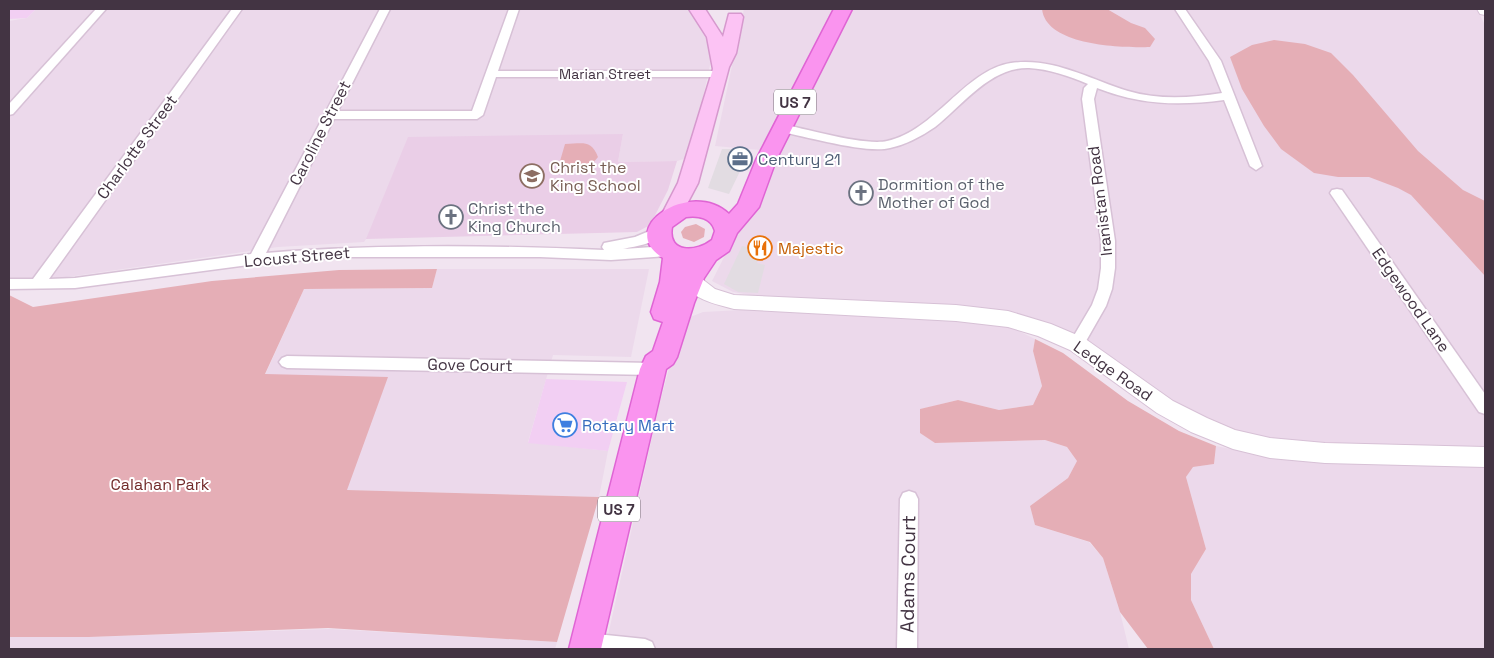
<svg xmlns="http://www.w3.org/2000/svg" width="1494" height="658" font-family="'Space Grotesk',sans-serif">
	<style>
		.residential { fill: #ecd9eb }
		.commercial { fill: #f2cff3 }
		.education { fill: #eacee7 }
		.green { fill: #e5aeb6 }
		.parking { fill: #e2dce2 }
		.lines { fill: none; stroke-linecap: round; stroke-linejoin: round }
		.minor-casing { stroke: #d7c1d6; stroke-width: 3 }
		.tertiary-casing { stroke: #d7c1d6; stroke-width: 2 }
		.secondary-casing { stroke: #d699ce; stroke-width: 3 }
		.primary-casing { stroke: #df65d4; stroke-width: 3 }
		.minor { fill: #fff; fill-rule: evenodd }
		.tertiary { fill: #fff; fill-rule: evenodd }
		.secondary { fill: #fcc3f4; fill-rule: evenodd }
		.primary { fill: #fa94ef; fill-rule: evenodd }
		.labels { text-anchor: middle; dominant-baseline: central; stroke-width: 4; stroke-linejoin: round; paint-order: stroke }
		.far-street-label { font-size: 14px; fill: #433443; stroke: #fff }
		.shield { fill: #fff; stroke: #7b717b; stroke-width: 1 }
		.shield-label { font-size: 15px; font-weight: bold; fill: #433443 }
		.street-label { font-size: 16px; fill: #433443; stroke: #fff }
		.service-label { font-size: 16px; fill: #4e5e75; stroke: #fff; text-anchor: start }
		.education-label { font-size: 16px; fill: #785e54; stroke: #fff; text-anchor: start }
		.worship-label { font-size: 16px; fill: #5b616d; stroke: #fff; text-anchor: start }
		.food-label { font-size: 16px; fill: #c56008; stroke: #fff; text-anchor: start }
		.shop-label { font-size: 16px; fill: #366cbe; stroke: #fff; text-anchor: start }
		.park-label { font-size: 16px; fill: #722b2a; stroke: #fff }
		.near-street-label { font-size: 19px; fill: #433443; stroke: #fff }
	</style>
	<rect width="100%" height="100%" fill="#f1e4f0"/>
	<g class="residential">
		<path d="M36,9H687L698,21L708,38L712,56L690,157L677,161L618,162L623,134L366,239L364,242L278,247L60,278H9V21L27,18Z"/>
		<path d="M744,9H834L760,150L715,146Z"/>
		<path d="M849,9H1477L1485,25V447L1290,442L1259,438L1204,419L1173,402L1081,338L1034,319L1009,312L969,306L755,296L733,292L712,281Z"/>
		<path d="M437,269H649L631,357L553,355L528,442L608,451L599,497L347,490L265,375L304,289L432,288Z"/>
		<path d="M741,310L976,320L1006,325L1035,339L1033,351L1042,386L1033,405L999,410L958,400L921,409L920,433L935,443L1045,440L1067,447L1077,461L1068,478L1030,506L1035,525L1089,542L1103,558L1120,612L1129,649H605L659,406L678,335L688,318L703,312Z"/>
		<path d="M1216,446L1266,456L1485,464V649H1214L1191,600V574L1206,549L1186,477L1192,467L1214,464Z"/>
		<path d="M330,629L557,642L555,649H9V637H89Z"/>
	</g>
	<g class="commercial">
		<path d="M9,9H36L27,18L9,19Z"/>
		<path d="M546,379L627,382L608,451L528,443Z"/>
	</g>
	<path class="education" d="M623,134L618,162L677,161L668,190L650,225L637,232L366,239L408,137Z"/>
	<g class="green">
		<path d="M1042,9H1107L1131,23L1145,28L1155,39L1150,47C1122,48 1046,46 1042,9Z"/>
		<path d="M1274,40L1305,44L1331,53L1353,75L1418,151L1463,190L1485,201V276L1411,195L1398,188L1369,177H1338L1314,173L1281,149L1264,126L1242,89L1230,57L1252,45Z"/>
		<path d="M565,144C582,144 591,139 598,157L589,168H558Z"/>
		<path d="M696,224L705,229L704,237L694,242L683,238L681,232L685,227Z"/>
		<path d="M437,269L432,288L304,289L265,374L388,377L347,490L599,497L557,642L328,628L89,637H9V295L33,307L212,281L339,270Z"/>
		<path d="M1035,339L1063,353L1128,401L1179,431L1216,446L1214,464L1193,467L1186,477L1206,549L1191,574V600L1214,649H1148L1120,612L1103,558L1090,542L1035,525L1030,506L1068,478L1077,461L1067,447L1045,440L935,443L920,433V409L958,400L999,410L1033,405L1042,386L1033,351Z"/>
	</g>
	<g class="parking">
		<path d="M722,149H732L731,156L736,163L743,165L729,194L708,188Z"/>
		<path d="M742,246L760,250L757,263L765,265L758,293L738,292L724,284Z"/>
	</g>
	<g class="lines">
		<g class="minor-casing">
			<g id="minor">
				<path d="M96,9H106L13,114L9,115V104Z"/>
				<path d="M232,9H242L49,279L75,278L251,254L380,9H390L338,111H472L509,9H519L498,71H719L725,74L719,77H496L483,115L477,119H334L266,253C378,244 491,245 604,250L602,247L604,243L635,237L659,227L664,229L666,232C659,243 636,246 623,249L668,246L673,247L675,251L673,255L668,256L611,260L540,257H346L256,264L75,288L9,289V279H33Z"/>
				<path d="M1175,9H1185L1221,61L1262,166L1256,170L1250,166L1224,100C1179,106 1140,105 1097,88L1094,99L1115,241V268L1112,289L1106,306L1082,348L1077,350L1072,348L1069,344L1092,305L1098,289L1101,268V241L1082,99L1084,88L1088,84C1069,76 1049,69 1029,68C990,67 963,105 935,127C922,136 905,145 890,148C867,154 808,137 782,132L776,128L782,124C806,129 865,146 887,141C935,131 965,70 1011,63C1053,57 1089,79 1128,91C1159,100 1190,98 1222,93L1209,61Z"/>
				<path d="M1337,189L1342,190L1485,394V414L1479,412L1332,196L1330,193L1332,190Z"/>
				<path d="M287,356L653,363L659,364L661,369L659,374L653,375L287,368L282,366L279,362L282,358Z"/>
				<path d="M909,491L915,493L918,499L917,649H897L900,499L903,493Z"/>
				<path d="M587,633L645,639L652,642L655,649H580L577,643L580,636Z"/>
			</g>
		</g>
		<g class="tertiary-casing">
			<g id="tertiary">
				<path d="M1477,9H1485V15L1480,14Z"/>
				<path d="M690,273L697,275L715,289L734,295L956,305L1008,311L1051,324L1084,338L1173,401L1207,418L1235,430L1270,438L1325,443L1485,447V467L1325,463L1270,458L1233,449L1191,432L1157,413L1070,350L1038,336L1008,327L956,321L734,309C715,304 691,299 680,280L683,275Z"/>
			</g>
		</g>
		<g class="secondary-casing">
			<path id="secondary" d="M689,9H705L723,37L729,14H741L743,17L736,53L729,67L698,183L679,219L672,221L665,219L662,214L678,183L713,69L707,37Z"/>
		</g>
		<g class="primary-casing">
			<path id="primary" d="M834,9H852L776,160L759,207L737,233L729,251L716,260L704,278L694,303L677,357L673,364L666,369L601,649H569L640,369L646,356L653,351L663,322L654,319L651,312L660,282L663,258C614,228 691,178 729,214L738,204L756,160ZM686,217C698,215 712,218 715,231L712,240C697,252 667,254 672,227Z"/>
		</g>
		<use href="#minor" class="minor"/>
		<use href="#tertiary" class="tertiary"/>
		<use href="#secondary" class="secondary"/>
		<use href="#primary" class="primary"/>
	</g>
	<defs>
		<g id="office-ring" transform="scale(1.25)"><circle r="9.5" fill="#fff" stroke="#5c6f8a" stroke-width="1.5"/><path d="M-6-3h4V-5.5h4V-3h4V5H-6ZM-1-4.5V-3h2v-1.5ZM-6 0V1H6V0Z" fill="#5c6f8a"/></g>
		<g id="school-ring" transform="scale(1.25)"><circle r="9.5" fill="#fff" stroke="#8d6e63" stroke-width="1.5"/><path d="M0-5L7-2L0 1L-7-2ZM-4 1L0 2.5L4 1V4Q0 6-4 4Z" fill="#8d6e63"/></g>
		<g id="church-ring" transform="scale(1.25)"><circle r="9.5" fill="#fff" stroke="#6b7280" stroke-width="1.5"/><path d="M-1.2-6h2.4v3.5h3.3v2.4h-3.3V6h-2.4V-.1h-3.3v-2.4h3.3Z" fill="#6b7280"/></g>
		<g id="restaurant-ring" transform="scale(1.25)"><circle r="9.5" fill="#fff" stroke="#e8710a" stroke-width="1.5"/><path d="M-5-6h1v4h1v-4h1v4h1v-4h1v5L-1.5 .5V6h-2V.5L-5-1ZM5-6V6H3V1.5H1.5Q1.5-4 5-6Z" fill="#e8710a"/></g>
		<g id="supermarket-ring" transform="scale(1.25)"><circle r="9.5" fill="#fff" stroke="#3f7fe0" stroke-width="1.5"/><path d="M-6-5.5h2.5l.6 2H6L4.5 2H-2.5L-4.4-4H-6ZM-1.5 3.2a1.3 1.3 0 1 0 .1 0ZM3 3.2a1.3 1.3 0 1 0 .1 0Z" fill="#3f7fe0"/></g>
	</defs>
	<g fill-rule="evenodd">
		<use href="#office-ring" x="740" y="159"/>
		<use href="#school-ring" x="532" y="176"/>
		<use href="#church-ring" x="861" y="193"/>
		<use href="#church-ring" x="451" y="217"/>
		<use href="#restaurant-ring" x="760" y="248"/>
		<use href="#supermarket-ring" x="565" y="425"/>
	</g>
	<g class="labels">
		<g class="far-street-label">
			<text x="605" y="74">Marian Street</text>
		</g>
		<g class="shield">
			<rect x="774" y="89.5" width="42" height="25" rx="4"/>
			<rect x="598" y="496.5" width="42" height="25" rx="4"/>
		</g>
		<g class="shield-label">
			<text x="795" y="102">US 7</text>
			<text x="619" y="509">US 7</text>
		</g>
		<g class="street-label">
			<text transform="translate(320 133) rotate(-63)">Caroline Street</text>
			<text transform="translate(137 147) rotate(-54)">Charlotte Street</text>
			<text transform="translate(1100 201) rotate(-97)">Iranistan Road</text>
			<text transform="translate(297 257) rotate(-5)">Locust Street</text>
			<text transform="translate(1411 300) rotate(55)">Edgewood Lane</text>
			<text transform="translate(470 365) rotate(1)">Gove Court</text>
			<text transform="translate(1113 371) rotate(35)">Ledge Road</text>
		</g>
		<g class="service-label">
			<text x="758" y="159">Century 21</text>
		</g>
		<g class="education-label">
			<text x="550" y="167">Christ the<tspan x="550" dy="18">King School</tspan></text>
		</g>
		<g class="worship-label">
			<text x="878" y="184">Dormition of the<tspan x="878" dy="18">Mother of God</tspan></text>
			<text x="468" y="208">Christ the<tspan x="468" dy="18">King Church</tspan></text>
		</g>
		<g class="food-label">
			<text x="778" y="248">Majestic</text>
		</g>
		<g class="shop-label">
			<text x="582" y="425">Rotary Mart</text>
		</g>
		<g class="park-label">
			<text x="160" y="484">Calahan Park</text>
		</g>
		<g class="near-street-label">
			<text transform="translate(908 574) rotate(-89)">Adams Court</text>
		</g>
	</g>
	<rect width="1494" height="658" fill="none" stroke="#433443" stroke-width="20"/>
</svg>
